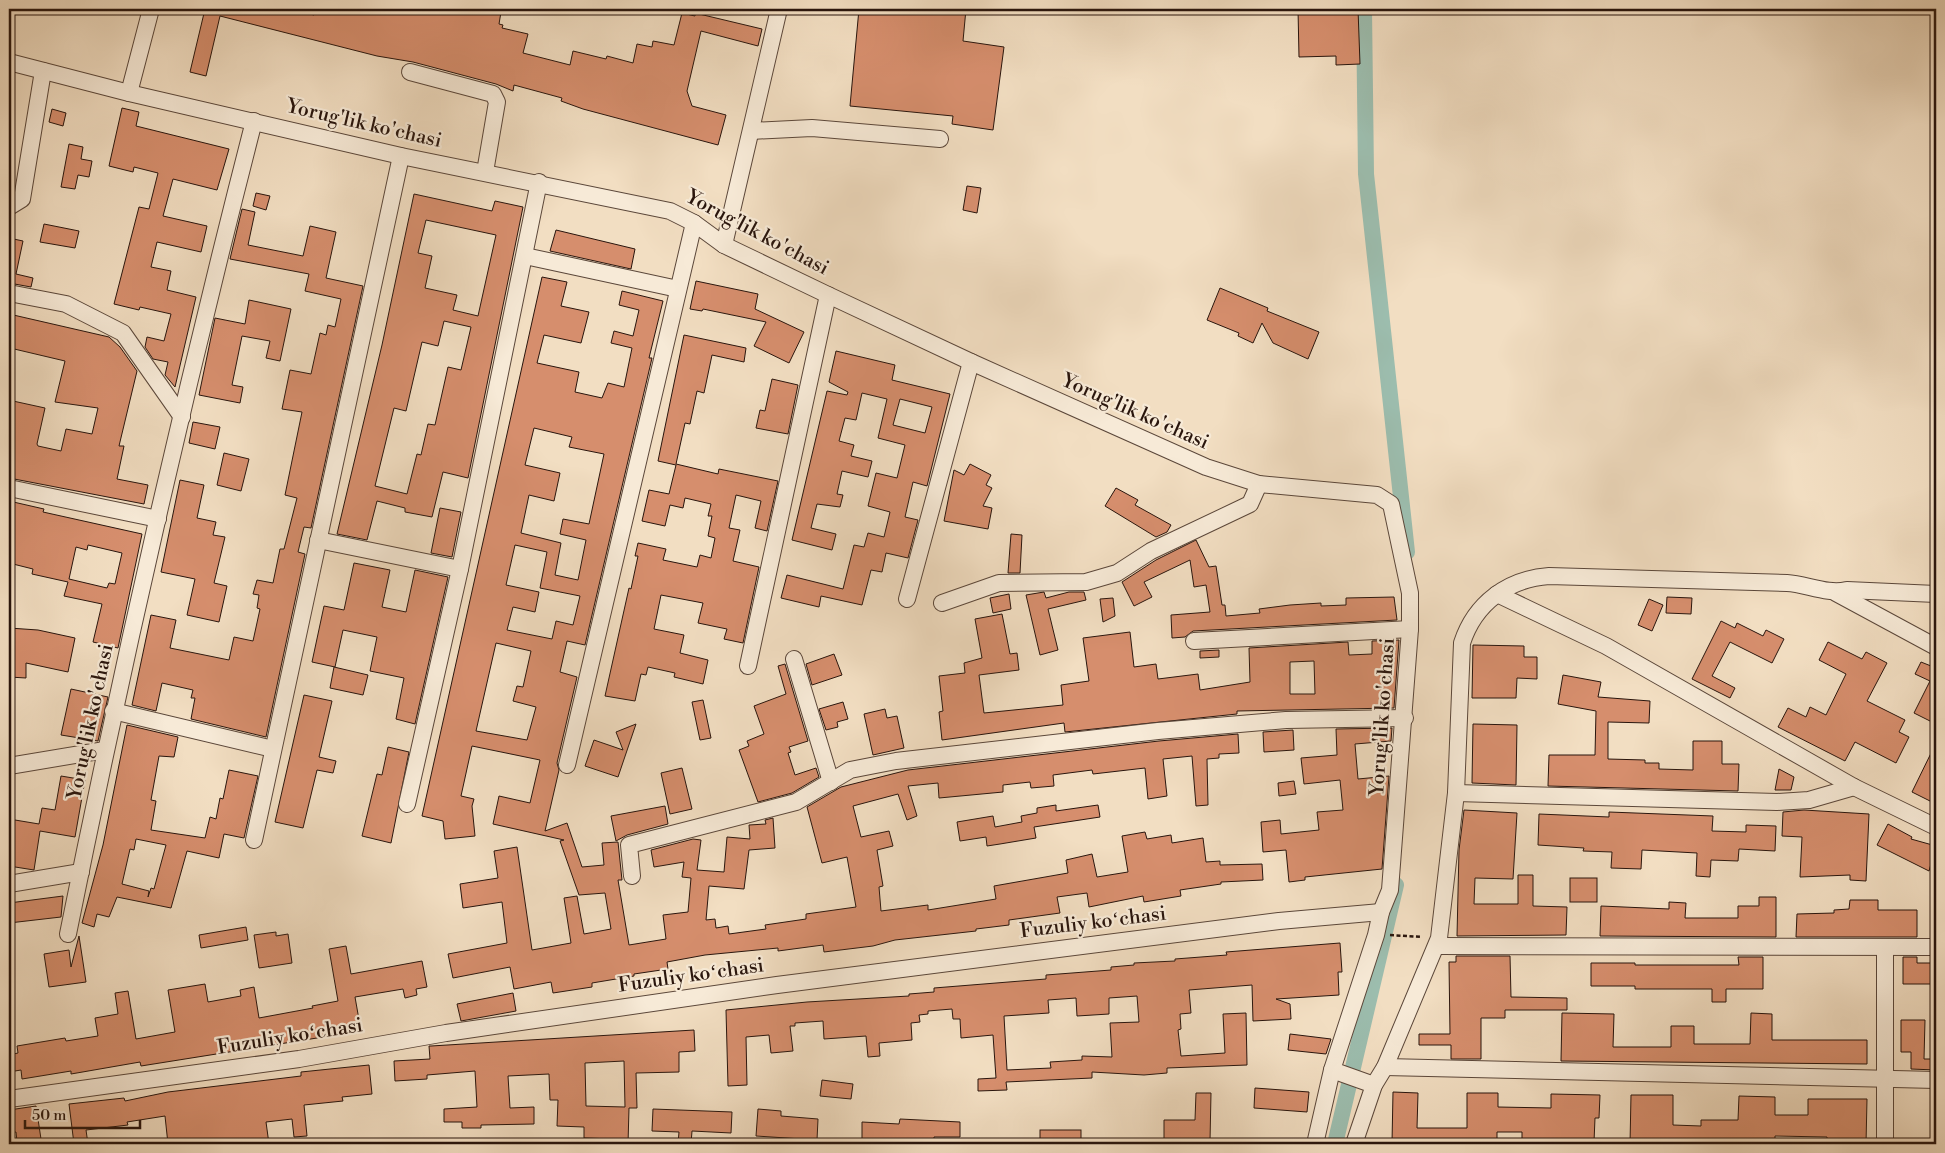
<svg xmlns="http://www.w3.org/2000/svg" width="1945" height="1153" font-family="'Libre Bodoni',serif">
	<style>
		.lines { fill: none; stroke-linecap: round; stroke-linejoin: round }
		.canal { stroke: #9cbdae; stroke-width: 16 }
		.building { fill: #d68e6d; stroke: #29150d; fill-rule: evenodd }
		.minor-casing { stroke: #5b473a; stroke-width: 18 }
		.path { stroke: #29150d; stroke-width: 2.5; stroke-dasharray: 4 2.5; stroke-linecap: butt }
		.minor { stroke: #f7ead7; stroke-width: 16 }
		.labels { text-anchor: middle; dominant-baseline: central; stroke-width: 4.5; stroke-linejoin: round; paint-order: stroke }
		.street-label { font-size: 20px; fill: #29150d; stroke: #f7ead7 }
	</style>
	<rect width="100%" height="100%" fill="#f2dec2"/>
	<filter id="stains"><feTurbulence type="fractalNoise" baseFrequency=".004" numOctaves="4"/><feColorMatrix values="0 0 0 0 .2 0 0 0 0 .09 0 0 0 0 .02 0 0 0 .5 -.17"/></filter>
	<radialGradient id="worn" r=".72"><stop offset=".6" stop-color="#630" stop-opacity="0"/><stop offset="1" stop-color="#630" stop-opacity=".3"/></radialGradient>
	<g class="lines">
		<g class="canal">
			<path d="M1364,9L1366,174L1407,552"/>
			<path d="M1335,1144L1396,885"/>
		</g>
	</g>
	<g class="building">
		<path d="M205,9H291L314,15L316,10L324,12V9H430L450,13L451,9H486L501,12L499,24L503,25L502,28L528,34L523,53L570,65L573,51L606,59L607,56L633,63L637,44L652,47L653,41L674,45L682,13L695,16V13L762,29L758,46L701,31L687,91L692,106L726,115L718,145L583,109L561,101L562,98L514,85L513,91L496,84L413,62L377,56L220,16L206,76L190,72Z"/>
		<path d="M859,9H966L963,41L1004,47L993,130L952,124L953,116L850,106Z"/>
		<path d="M1298,9H1358L1360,64L1336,65V56L1299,57Z"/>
		<path d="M122,108L139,112L136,126L229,149L217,190L173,179L163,216L207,226L201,252L157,242L151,267L171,271L167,290L196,297L175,387L165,375L168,362L153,359L145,347L147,337L164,341L171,314L140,307L139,310L114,304L139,207L149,209L158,173L134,167L133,172L109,166Z"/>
		<path d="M52,109L66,113L63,126L49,122Z"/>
		<path d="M69,144L83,147L81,159L92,161L89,177L78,175L75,189L61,187Z"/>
		<path d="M967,186L981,188L977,213L963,210Z"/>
		<path d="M256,193L270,196L266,210L253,206Z"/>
		<path d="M414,194L492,211L495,201L523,207L468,478L443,472L432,517L405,512V508L377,501L367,540L337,534L382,345ZM426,220L496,235L478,316L453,310L457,295L425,288L432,256L418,253ZM444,321L471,327L461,370L448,367L435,425L428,424L421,455L417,454L407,494L375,486L394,408L406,411L422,342L438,346Z"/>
		<path d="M242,209L255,212L248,245L303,256L310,226L336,232L326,278L363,286L311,528L304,527L298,552L305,554L266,737L191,719L195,698H191L193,690L162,683L156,711L132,705L151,615L176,620L170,648L229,660L234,637L253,641L260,609L257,608L259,595L253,594L257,580L273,583L280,549H284L297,498L285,495L302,412L282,409L290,370L311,374L320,333L326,335L328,325L335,327L341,299L305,291L309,274L230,259Z"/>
		<path d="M44,224L79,231L75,248L40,242Z"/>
		<path d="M556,230L635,249L631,269L550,251Z"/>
		<path d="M9,238L23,241L16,274L33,278L31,287L9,283Z"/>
		<path d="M542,277L567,282L561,306L589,312L581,343L544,335L537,363L579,372L575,392L602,398L608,383L624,387L632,348L611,343L614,331L633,336L639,310L619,305L622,291L663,301L649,358H652L585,645L567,641L560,672L577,677L557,763L559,770L545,831L567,823L582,867L604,865L602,843L618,842L622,880H618L629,945L666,939L663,915L688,912L691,878L682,877L684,862L654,867L651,850L693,839L701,840L697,870L724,872L727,837L750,839L749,825L766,824L765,820L773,818L775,848L749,850L744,889L709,886L706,920L715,919L716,928L728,926L729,934L766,929L765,925L806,919V914L856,907L847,857L822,863L807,807L841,787L908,770L1159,741L1238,734L1239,753L1219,754V758L1207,759L1208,805L1196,806L1192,756L1163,759L1167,796L1148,799L1145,768L1093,774L1092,770L1053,775L1054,786L1031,788L1030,782L1003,785V792L939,798L938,783L908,786L917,816L907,820L898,794L853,806L861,837L889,831L893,846L877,850L883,886L879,887L881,911L928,905V910L996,899L994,886L1068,873L1066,860L1092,854L1097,877L1128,872L1122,836L1145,832L1147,839L1171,835L1172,843L1203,838L1206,862L1220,861V865L1262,864L1263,880L1221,882V884L1180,890L1181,896L1144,902L1143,896L1089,907L1087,893L1057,897L1060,913L1009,920V925L976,929V931L895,940L873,946L824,952L823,945L778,951V948L705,955L667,962L668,969L634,974V976L592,983V987L553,993L551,982L514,989L510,967L453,978L448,954L507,943L502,902L463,908L460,884L498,878L494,851L517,847L532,950L571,943L564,898L577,896L584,934L611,929L605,893L579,895L560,841L564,840L493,824L499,796L530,803L540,760L472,746L461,796L474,799L472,806L475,836L445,839L443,821L422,816ZM534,428L572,437L569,447L604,454L589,524L563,519L560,534L586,540L578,580L555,575L561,543L521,533L529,495L554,501L560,473L525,465ZM515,545L547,552L540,588L580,596L573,625L556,621L552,639L507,630L513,607L535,612L539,592L506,585ZM496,643L531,651L523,687L517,686L513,701L536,707L527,740L476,731Z"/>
		<path d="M696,281L758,294L755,309L804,332L789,363L754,346L766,322L703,309L702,311L690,309Z"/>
		<path d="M1220,288L1268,308L1267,311L1319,332L1308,359L1273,343L1262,323L1253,343L1238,336L1239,333L1207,320Z"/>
		<path d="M249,300L291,309L280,361L266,358L270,341L242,336L232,385L243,387L240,403L199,395L215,318L245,324Z"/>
		<path d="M9,314L109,337L120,347L137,371L119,446H124L117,479L148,485L144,504L9,478V420L13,401L45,408L37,444L38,446L61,451L66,429L92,434L98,408L55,402L65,361L10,348L12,339H9Z"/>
		<path d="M684,335L746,348L744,362L712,355L704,393L697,391L690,424L685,423L676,464L718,474L719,469L778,481L767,531L755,528L761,501L736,495L729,528L740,530L733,561L759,567L743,643L724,639L727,629L698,623L703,603L661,595L654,629L684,635L680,653L708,660L703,684L674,677L675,673L648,667L646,675L641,674L635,701L605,696L629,588L631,589L638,556H635L638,543L666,549L663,560L697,567L700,555L711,558L715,538L708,536L712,516H708L711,504L685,498L683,508L670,505L665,526L642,521L649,490L669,494L676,465L658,461Z"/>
		<path d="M836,351L895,365L892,380L950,394L927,486L913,482L905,517L918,520L908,558L886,553L882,572L871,570L862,605L821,596L819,607L781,598L787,575L843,589L854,545L864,547L868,533L884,537L890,512L868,506L876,473L897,478L905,445L878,438L887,399L862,393L856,420L845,418L839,441L854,445L851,456L872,461L868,477L842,471L837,494L843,495L840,507L817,504L811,528L836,534L832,550L792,540L827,391L847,395L848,392L829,382ZM900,399L932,407L925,433L893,425Z"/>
		<path d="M772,379L798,385L788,434L756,428L760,410L765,411Z"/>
		<path d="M193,422L220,427L215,449L189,443Z"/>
		<path d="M224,453L249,459L241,491L217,485Z"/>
		<path d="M970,464L991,475L986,485L992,488L983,506L992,508L988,529L944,521L954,470L964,475Z"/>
		<path d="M180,480L204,485L197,518L216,522L213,535L225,537L214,583L227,586L219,622L187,615L195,579L161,572Z"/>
		<path d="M1116,488L1138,500L1135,505L1171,525L1167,532L1156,537L1105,506Z"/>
		<path d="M9,501L44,509L43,512L142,534L118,648L93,642L102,604L64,596L68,582L32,574L33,569L9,563ZM88,545L122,553L115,584L109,583L107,588L69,579L76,547L87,550Z"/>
		<path d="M440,508L461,512L452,557L431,553Z"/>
		<path d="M1011,534L1022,535L1020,573H1008Z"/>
		<path d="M1196,540L1209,567L1216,566L1222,605H1225L1226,616L1260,613L1259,609L1290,605L1321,603V606L1346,605V598L1394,597L1397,620L1193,631L1185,637L1172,638L1171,615L1210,612L1206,585L1194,587L1190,560L1144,582L1152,597L1134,606L1122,582L1156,560Z"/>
		<path d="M354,563L390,570L382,607L406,612L415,570L448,577L415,724L396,719L404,678L370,671L377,637L343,630L335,667L312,662L324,606L344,610Z"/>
		<path d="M1044,592L1046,598L1069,592H1084L1086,600L1048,609L1058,650L1040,655L1026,595Z"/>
		<path d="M1009,594L1011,609L993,613L990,598Z"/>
		<path d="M1667,597L1692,598L1691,614L1666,613Z"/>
		<path d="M1113,598L1115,616L1103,622L1100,599Z"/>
		<path d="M1649,599L1663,605L1652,631L1638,625Z"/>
		<path d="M1002,614L1010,654L1017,653L1019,670L979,675L984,713L1063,705L1061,685L1089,681L1083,638L1130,632L1134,667L1156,664L1158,679L1198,674L1200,690L1250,682L1249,648L1348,642L1349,655L1372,654V641L1399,640L1394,708L1237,711V714L1065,732L1064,723L942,740L939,712L943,711L939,676L965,673L964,663L982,658L975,619ZM1314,661L1315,694H1290V662Z"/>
		<path d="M1721,621L1735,628L1737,623L1763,636L1766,630L1784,639L1772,663L1730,642L1712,676L1735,688L1730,698L1692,679Z"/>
		<path d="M9,628L38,630L75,638L68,672L26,663V678L9,677Z"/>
		<path d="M1828,642L1862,659L1866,652L1887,663L1867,701L1905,720L1899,732L1909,737L1896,763L1855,742L1845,761L1778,727L1788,708L1806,717L1810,707L1826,715L1846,674L1819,660Z"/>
		<path d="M1473,645L1524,646V657H1537V679L1517,678L1516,698H1472Z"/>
		<path d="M1219,650V657L1200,658V651Z"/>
		<path d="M834,654L842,675L812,685L806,664Z"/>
		<path d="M1921,662L1936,668V724L1914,713L1930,681L1915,674Z"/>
		<path d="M785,664L808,741L789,747L791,752L788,753L795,775L816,768L819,777L792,793L758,802L739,750L749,746L747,741L764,734L754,706L786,694L778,666Z"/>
		<path d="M334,667L368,675L363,695L330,688Z"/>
		<path d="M1563,675L1601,682L1598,697L1650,701L1649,723L1608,722V759L1645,760V763H1659V769L1693,770V741H1722V764H1739L1738,791L1548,786L1549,755H1595L1596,711L1558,704Z"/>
		<path d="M71,689L108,697L98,741L61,735Z"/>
		<path d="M304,695L332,701L319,757L336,761L333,773L317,770L303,828L275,822Z"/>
		<path d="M703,700L711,738L700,740L692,702Z"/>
		<path d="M843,702L848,719L837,722L838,727L826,730L819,709Z"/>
		<path d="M885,709L887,718L897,716L904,748L873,755L864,714Z"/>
		<path d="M636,724L618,777L585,766L594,740L623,750L616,732Z"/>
		<path d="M1473,724L1517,725L1516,785L1472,783Z"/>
		<path d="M127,725L178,737L174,757L159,756L151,800L156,801L151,830L205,838L210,817L216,819L220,798L223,799L229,770L258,776L244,838L224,834L219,858L187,851L171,908L117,897L109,917L97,914L94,927L82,923L103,845ZM136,839L166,845L154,889L151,888L148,897L149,891L122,884L130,849L134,850Z"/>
		<path d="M1392,728L1391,741L1355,744L1358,779L1389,776L1382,869L1305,877V880L1289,882L1286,850L1263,852L1261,822L1280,820L1281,834L1319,830L1317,812L1343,810L1340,780L1304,784L1301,758L1337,755L1336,729Z"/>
		<path d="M1293,730L1294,750L1264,752L1263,732Z"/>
		<path d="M1936,743V804L1912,792Z"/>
		<path d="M388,747L409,752L391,843L362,836L377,774L382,775Z"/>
		<path d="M682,768L692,809L670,814L661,773Z"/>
		<path d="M1779,769L1794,777L1791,790H1775Z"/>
		<path d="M61,776L85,780L75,837L40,831L34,870L9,866V819L39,824L42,808L55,810Z"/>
		<path d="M1294,781L1296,794L1279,796L1278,783Z"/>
		<path d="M1056,805V811L1098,805L1100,817L1034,827L1036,838L1000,844L987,846L986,837L960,841L957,822L993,816L995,827L1022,822L1021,816L1037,813V808Z"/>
		<path d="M665,806L668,824L627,835L616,841L611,816Z"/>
		<path d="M1464,810L1517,813L1513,879L1475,878L1474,904H1518V875H1533V906L1567,907L1566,935L1457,936L1459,850Z"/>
		<path d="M1804,810L1869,814L1866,881L1850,880V875L1800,877L1802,837L1782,836L1783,812Z"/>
		<path d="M1609,812L1713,816L1712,831L1746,832V825L1776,826L1775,851L1739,849L1738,861L1711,860L1710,877L1696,876L1697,853L1642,850L1641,869L1611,868L1612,852L1583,851L1584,848L1538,845L1539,814L1609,817Z"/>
		<path d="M1888,824L1912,837L1911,839L1936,846L1929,871L1877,845Z"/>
		<rect x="1570" y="878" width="27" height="24"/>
		<path d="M63,896L61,917L9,923V903Z"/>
		<path d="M1759,897H1776V937L1600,936L1601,906L1669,909V902L1686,903L1685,918H1738V906H1759Z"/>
		<path d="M1850,900H1878V910H1917V937H1796L1797,914L1834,913V910L1849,909Z"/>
		<path d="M246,927L248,940L201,948L199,935Z"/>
		<path d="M276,932V936L288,934L292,963L259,968L254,935Z"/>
		<path d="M79,936L86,982L49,987L44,954L69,950L71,967Z"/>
		<path d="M1340,943L1342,972H1338L1339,995L1276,999L1290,1004L1291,1019L1253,1021L1252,985L1189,990L1191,1013L1180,1014L1181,1029L1178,1030L1181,1056L1225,1053L1223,1014L1246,1013L1247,1065L1167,1068V1073L1144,1075L1092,1072V1078L1006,1082L1007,1090L978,1091V1079L996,1078L993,1035L961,1038L960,1019H953L952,1009L928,1011V1014L919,1015L920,1022L911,1023L912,1040L879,1043L880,1056L868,1057L866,1036L824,1039L823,1021L795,1023V1026H790L793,1051L771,1053L769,1035L746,1037L747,1085L728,1086L726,1010L807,1002L909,996V994L934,992V988L1046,979V975L1111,970V967L1134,965V963L1175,961V959L1227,955L1226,952ZM1137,996L1139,1022L1110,1023L1112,1057L1082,1056V1060L1050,1062L1051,1068L1007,1070L1004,1016L1049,1013L1048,1000L1076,998L1077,1016L1109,1014V998Z"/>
		<path d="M346,946L351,974L422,961L427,987L416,989L417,995L405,998L403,989L355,997L361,1031L141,1066L140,1062L71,1074V1071L22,1079L21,1070L9,1072V1055L18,1053L17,1046L65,1038L66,1041L98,1036L95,1018L118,1014L115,993L128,991L136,1039L175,1032L168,990L205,984L208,1002L241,996L240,990L254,987L259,1018L313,1008L312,1006L338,1001L329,949Z"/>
		<path d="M1456,956H1510L1511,997L1567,998V1010H1505V1018H1481V1059H1451V1045H1419V1034H1450L1449,962H1456Z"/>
		<path d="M1738,957H1763V989H1726V1002H1712V989H1635V986H1591V963H1635V965H1739Z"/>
		<path d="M1903,957H1917V963H1936V984H1903Z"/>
		<path d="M513,993L516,1011L461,1021L457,1004Z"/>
		<path d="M1562,1013L1614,1014L1613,1047H1671V1026H1694V1044H1750L1751,1013L1772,1014V1040H1867V1064L1561,1061Z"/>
		<path d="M1901,1020H1925L1924,1059H1936V1070L1911,1069V1052H1901Z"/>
		<path d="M694,1030L695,1051L679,1052V1072L636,1073L637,1108H629L628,1144H615V1139L584,1138V1127L557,1126L558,1100H550L549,1074L508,1076L510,1108L534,1107V1124L481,1125V1128H462V1122H444V1109L477,1107L475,1071L427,1075V1079L395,1081L394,1061L430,1059L429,1046H431ZM624,1061L625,1107L586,1106L585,1063Z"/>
		<path d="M1290,1034L1331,1039L1326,1054L1288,1050Z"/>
		<path d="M369,1065L372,1094L342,1097L343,1101L304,1105L307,1136L294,1137L292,1119L266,1122L269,1144H230V1141L168,1144L165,1116L127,1122L128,1125L86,1130L88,1144H74L69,1104L124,1098L125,1101L168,1092L301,1076V1072Z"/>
		<path d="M822,1080L853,1084L851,1099L820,1096Z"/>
		<path d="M1255,1088L1309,1092L1307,1112L1254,1108Z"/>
		<path d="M1393,1092L1418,1093L1417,1128H1467V1093H1498V1107L1551,1108V1094L1600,1095L1599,1118H1595L1594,1142L1522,1144V1132H1497V1141H1465V1144L1392,1143Z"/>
		<path d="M1196,1093H1211L1210,1141H1195V1144H1164V1120H1195Z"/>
		<path d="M1631,1095H1673V1125L1701,1126V1120H1738L1739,1096L1775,1097V1115H1808V1099H1867L1866,1144H1827V1137L1775,1136V1144H1630Z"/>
		<path d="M36,1106L41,1139L17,1142L16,1132L9,1133V1110Z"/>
		<path d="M653,1109L732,1112L731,1133L692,1131L691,1144H678L679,1132L652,1131Z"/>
		<path d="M758,1109L781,1111V1116L818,1119L817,1140L756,1136Z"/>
		<path d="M900,1119L960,1122V1137H934V1144H899V1140H862V1122L899,1124Z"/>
		<rect x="1040" y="1130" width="41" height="14"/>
	</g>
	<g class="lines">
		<g class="minor-casing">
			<g id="minor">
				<path d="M9,62L129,93L401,156L670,211L694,223L724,245L828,295L971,362L1206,467L1259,484L1377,495L1391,504L1410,593V629L1390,890L1381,912L1376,935L1332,1070L1315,1144"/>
				<path d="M410,72L493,94L497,102L485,172"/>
				<path d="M129,93L151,9"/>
				<path d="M751,131L812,128L940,139"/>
				<path d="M9,207L22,199L43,71"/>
				<path d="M724,245L779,9"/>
				<path d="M525,256L678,289"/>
				<path d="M9,293L66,304L123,333L182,417"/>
				<path d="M9,488L158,519"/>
				<path d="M318,540L460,569"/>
				<path d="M1836,593L1936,647"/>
				<path d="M1497,594L1606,646L1854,787L1936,827"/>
				<path d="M907,599L971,362"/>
				<path d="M942,603L999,583L1086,582L1117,573L1151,551L1250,504L1259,484"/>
				<path d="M1194,641L1410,629"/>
				<path d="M794,659L831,782"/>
				<path d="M748,666L828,295"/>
				<path d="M113,711L273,749"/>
				<path d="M567,765L694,223"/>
				<path d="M9,766L105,750"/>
				<path d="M1456,793L1777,802L1809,800L1854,787"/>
				<path d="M407,804L460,569L539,182"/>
				<path d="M254,840L401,156"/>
				<path d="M632,876L629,845L796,802L850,770L896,761L1158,731L1286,720L1405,718"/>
				<path d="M9,884L81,872"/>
				<path d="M68,934C123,661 185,390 254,121"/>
				<path d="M1438,946L1936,947"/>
				<path d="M1885,949V1144"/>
				<path d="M1385,1067L1936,1080"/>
				<path d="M1332,1070L1374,1085"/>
				<path d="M9,1099L299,1059L446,1033L777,985L1279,921L1381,912"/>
				<path d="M1354,1144L1374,1085L1385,1067L1439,938L1456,793L1462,643C1475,603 1508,579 1549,576C1628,578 1707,580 1787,583C1806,584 1828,595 1847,590L1936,594"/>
			</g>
		</g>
		<path class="path" d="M1390,935L1422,937"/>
		<use href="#minor" class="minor"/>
	</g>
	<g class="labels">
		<g class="street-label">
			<text transform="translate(364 124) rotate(13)">Yorug'lik ko'chasi</text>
			<text transform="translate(757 233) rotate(28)">Yorug'lik ko'chasi</text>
			<text transform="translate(1135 412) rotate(24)">Yorug'lik ko'chasi</text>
			<text transform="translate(1383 717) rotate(-86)">Yorug'lik ko'chasi</text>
			<text transform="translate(91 722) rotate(-78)">Yorug'lik ko'chasi</text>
			<text transform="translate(1093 923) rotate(-7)">Fuzuliy koʻchasi</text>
			<text transform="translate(691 976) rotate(-8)">Fuzuliy koʻchasi</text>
			<text transform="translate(290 1037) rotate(-9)">Fuzuliy koʻchasi</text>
		</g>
	</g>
	<rect width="1945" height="1153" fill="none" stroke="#f2dec2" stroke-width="30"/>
	<rect x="10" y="10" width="1925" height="1133" fill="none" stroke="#29150d" stroke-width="2.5"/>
	<rect x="15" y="15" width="1915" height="1123" fill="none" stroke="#29150d"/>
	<path d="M25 1120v8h115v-8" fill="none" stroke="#29150d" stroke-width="2.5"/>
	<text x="32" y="1120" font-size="15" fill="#29150d" stroke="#f7ead7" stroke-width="4" paint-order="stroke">50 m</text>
	<rect width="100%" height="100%" filter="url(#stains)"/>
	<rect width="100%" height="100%" fill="url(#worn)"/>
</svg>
